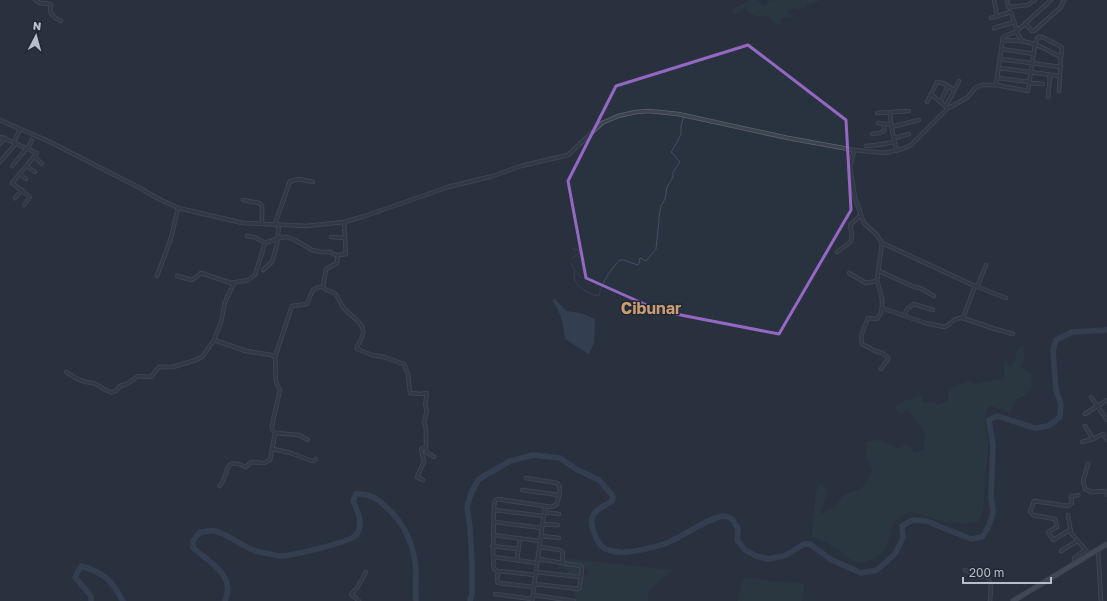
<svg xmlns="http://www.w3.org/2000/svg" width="1107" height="601" font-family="'Golos Text',sans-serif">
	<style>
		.green { fill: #2c3f41 }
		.water { fill: #404f67 }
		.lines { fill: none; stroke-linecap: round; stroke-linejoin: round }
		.stream { stroke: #404f67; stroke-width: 1 }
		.river { stroke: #404f67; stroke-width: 5.5 }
		.street-casing { stroke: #5b626d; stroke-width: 4.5 }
		.primary-casing { stroke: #464d59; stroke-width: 6 }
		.street { stroke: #3d444f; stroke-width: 3 }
		.primary { stroke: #5b636f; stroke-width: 4.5 }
		.marked { fill: none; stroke: #9467c3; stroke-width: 3; stroke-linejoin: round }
		.labels { text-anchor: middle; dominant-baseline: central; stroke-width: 3; stroke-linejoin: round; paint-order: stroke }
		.quarter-label { font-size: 16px; font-weight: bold; fill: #cc9c72; stroke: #212935 }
	</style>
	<rect width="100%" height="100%" fill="#29323f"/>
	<g class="green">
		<path d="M750,0H756L764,6L767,5L770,0L773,2L774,0H821L810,4L806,3L805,7L798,10L794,8L786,11L793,17L780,18L781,24L778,25L768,16C759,18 750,15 744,7L739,12L734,14L732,10Z"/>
		<path d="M1023,346L1024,358L1021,368L1031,373L1032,387L1025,395L1015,400L1010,413L989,405C982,420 988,433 988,448C988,456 986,465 985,473C984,490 986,506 978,522C953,527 935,519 911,511C903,515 896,519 892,527C890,532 890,538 888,543C882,556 872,561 858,564L827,542L812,537L815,498L819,483L828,491L820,515L834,507L845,494L861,489L868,480L873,471L866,455V442L880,440L899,449L906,444L915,453L924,450L925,432L908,409L901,414L895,408L901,402L921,396L923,403L932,402L938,405L949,401L948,393L954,387L968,381L976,384L988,381L1004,380L1005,359L1010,368L1016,360V352Z"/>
		<path d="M559,558L673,570L660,579L648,593V601H577L572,586L578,587L582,585L584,588H585L577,579L590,572L586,568L580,573L572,575L564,568L558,569V566L560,565L561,560Z"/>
		<path d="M743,578L804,584L802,601H738Z"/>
	</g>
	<path class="water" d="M553,299H555L566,311L580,313L595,319L594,343L589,354L565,339C564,329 562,317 557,308C555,304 553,303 553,299Z"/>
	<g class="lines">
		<g class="stream">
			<path d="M572,258L578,254L580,251L572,248"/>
			<path d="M571,263L575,271L574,278C578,288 588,294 598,296"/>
			<path d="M599,296C602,282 610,270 620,260H623L638,265L640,261L639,259L641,258L645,261L647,260L656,249L659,220V216L661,206L665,199L667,187L673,177V172L680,162L671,152L677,142L681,134V126L684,116"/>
		</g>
		<g class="river">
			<path d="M91,601V596L75,577L81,566C105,573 111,580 123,601"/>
			<path d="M225,601C236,576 210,562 193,548V541L200,532C204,532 210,530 215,531C231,535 243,548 259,552C265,553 273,555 280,556C291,556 351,542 356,535C364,525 358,511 353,501L356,494C369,493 377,498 386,507C405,524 415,547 416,573C416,582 415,592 416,601"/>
			<path d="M470,601L472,594V563L470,527L467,507L472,491L479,479L510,461L533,455L560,458L576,469L599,480L613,496L612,501C606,505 594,510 592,518C590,526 597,544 604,548C607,550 615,552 619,552C631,553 652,548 664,544C678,540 712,515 725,516C727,517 731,518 733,520L738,529L737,540L745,550L756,556L769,559L786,555L804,544H810L830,559L861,573L877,570L895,554L903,538L902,526L912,520L926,521L971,539L982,537L988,528L993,513L991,495L993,446L989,420L997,416L1035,428L1048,426L1060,417L1061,404L1056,390L1053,350L1056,340L1072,332L1107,330"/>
		</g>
		<g class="street-casing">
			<g id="street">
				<path d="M35,0L40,3L51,4L50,12L55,18L61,21"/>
				<path d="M994,0L997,16"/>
				<path d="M1007,0L1009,8"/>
				<path d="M1009,7L1028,5L1035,0"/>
				<path d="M991,18L1011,12L1017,31"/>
				<path d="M1025,23L1032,31H1034L1061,7L1064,0"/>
				<path d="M994,28L1014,22"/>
				<path d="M1016,31L1022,41"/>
				<path d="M1001,49L1034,54"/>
				<path d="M1000,59L1061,67"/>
				<path d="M999,68L1060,76"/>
				<path d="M998,78L1030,82"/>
				<path d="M1030,83L1043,84"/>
				<path d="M996,85L1028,91L1035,44L1022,41L1002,40"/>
				<path d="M1059,91L1061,57L1035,44L1038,37H1042L1060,46L1062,48L1061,57"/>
				<path d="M931,94L946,107"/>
				<path d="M1048,97L1050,75"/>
				<path d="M941,101L948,86"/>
				<path d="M927,102L937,82L943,83L954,90"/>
				<path d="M946,106L959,81"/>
				<path d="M877,113L909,111"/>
				<path d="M890,113L892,130L897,151"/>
				<path d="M0,120L50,142L140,188L157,198L178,208L243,223L307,226L344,222L365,216L448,187L493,176L521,166L568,155L602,123L618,116L636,112L649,111L678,114L788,138L854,150L885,153L905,148L911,145L947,109L968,97L975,88L982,85H996L1003,37L1017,31L1051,0"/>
				<path d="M878,123L884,124"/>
				<path d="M891,127L919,120"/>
				<path d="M872,134L880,133L884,131V124H891"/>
				<path d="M1,137L37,153L12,183L30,197L24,205"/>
				<path d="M894,138L909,134"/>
				<path d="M14,142L20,129"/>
				<path d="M0,144L5,138"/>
				<path d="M866,146L877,145L894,142"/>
				<path d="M28,148L32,140"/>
				<path d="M854,150L850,167L855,198L864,223L877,235L882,243L877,280L882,299V308L881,313L877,319L868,318L861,336L862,344L875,351L882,353L888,357V359L881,369"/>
				<path d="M35,157L42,164"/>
				<path d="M0,162L16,143"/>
				<path d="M12,166L27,148"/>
				<path d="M26,166L35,172"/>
				<path d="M19,174L26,179"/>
				<path d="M15,198L22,190"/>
				<path d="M243,200L259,203L262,206V224"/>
				<path d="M275,224L290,181L299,179L313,182"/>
				<path d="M247,236L254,237L265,243"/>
				<path d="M331,237L345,238"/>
				<path d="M882,243L975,286L1006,298"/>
				<path d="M837,252L848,244L851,241L852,234L850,225L860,216"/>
				<path d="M263,270L272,262L277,244L279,224"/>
				<path d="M879,271L914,287L920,288L934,296"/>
				<path d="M849,273L866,283L877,281"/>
				<path d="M157,276L171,238L178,208"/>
				<path d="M177,276L192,280L201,273L231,283L248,280L255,275L265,243L280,238L287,237L295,240L312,250L322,252H330L337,256"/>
				<path d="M323,287L326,269L337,263L338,255L346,254L344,222"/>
				<path d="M977,287L986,265"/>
				<path d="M882,308L925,323L945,327C952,323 955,317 963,318L975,286"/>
				<path d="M904,315L908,308L914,304L933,310"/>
				<path d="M963,318L992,328L1013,334"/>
				<path d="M214,340L246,351L271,355L275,357"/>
				<path d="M66,372C72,375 77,380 83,381C87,383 92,382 96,384C104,388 112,399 120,386L127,384L138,376L151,377L159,367H173L196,360L203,356L214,340L221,322L225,302L234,283"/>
				<path d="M1091,397L1107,420"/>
				<path d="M1085,414L1107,400"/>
				<path d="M1085,426L1093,439"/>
				<path d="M275,433L299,435L308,440"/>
				<path d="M1082,442L1093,439L1103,434L1107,440"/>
				<path d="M426,447V452L434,457"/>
				<path d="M273,449L291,453L312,461H314L316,459"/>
				<path d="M1088,464L1083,481L1085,489L1091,492L1105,491L1107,495"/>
				<path d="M526,478L557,483C563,489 558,497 557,504L552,507L545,506L497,499L495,501L494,506L493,554L494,557L537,563"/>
				<path d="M220,486C230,472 223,456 246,467L251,462L264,463L270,460L275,433L272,429V425L280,390L276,382L275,357L292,306L307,304C311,295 311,286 323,287L326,290C339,293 337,298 343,307C354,321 373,324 357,346V349L372,355L384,357L404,364L408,374L410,393L420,394L427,393L425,405L427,410L424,422L426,429V445L425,447L421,449L424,462L417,477L423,480"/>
				<path d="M522,490L559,495"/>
				<path d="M494,510L544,516"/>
				<path d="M544,512L559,514"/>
				<path d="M1068,515L1071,533L1089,554"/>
				<path d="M494,522L542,528"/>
				<path d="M543,524L558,525"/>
				<path d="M1070,530L1053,540L1048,532L1057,527L1055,519L1033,515L1030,512L1034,501L1068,506L1072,503L1071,496H1076L1078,495"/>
				<path d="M493,535L540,541"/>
				<path d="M541,536L559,538"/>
				<path d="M492,546L518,549"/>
				<path d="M539,547L560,550L563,552L562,563"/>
				<path d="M1098,550L1101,601"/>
				<path d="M1061,551L1077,541"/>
				<path d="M494,557L493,565L494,569L498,571L536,575"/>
				<path d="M517,560L520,538"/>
				<path d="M1075,563L1074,558L1085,550"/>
				<path d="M965,570L980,577H982L985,573L987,574L991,587L990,601"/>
				<path d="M498,571L497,581L498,583L534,587"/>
				<path d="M536,572L581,577L582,567L581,566L538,559"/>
				<path d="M534,584L579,589L581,577"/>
				<path d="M495,594L532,599"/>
				<path d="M533,595L574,601"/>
				<path d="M359,601L351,594L357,588L366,572"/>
				<path d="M532,601L545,506"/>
			</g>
		</g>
		<g class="primary-casing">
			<path id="primary" d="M1013,601L1107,544"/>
		</g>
		<use href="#street" class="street"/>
		<use href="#primary" class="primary"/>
	</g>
	<path d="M0 0H1107V601H0ZM748,45L846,120L851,210L779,334L660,311L586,278L568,181L616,86Z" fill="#29323f" fill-opacity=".55" fill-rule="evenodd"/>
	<path class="marked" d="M748,45L846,120L851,210L779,334L660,311L586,278L568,181L616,86Z"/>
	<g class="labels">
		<g class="quarter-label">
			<text x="651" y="308">Cibunar</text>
		</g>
	</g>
	<g transform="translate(36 36) rotate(6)" stroke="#212935" stroke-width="3" paint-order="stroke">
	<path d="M0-3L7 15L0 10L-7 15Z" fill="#b9bfca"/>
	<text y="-6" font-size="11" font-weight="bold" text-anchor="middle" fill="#b9bfca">N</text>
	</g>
	<path d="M963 577v6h88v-6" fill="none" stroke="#b9bfca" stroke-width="2"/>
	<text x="969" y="577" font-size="12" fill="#b9bfca" stroke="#212935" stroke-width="3" paint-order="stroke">200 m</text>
</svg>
